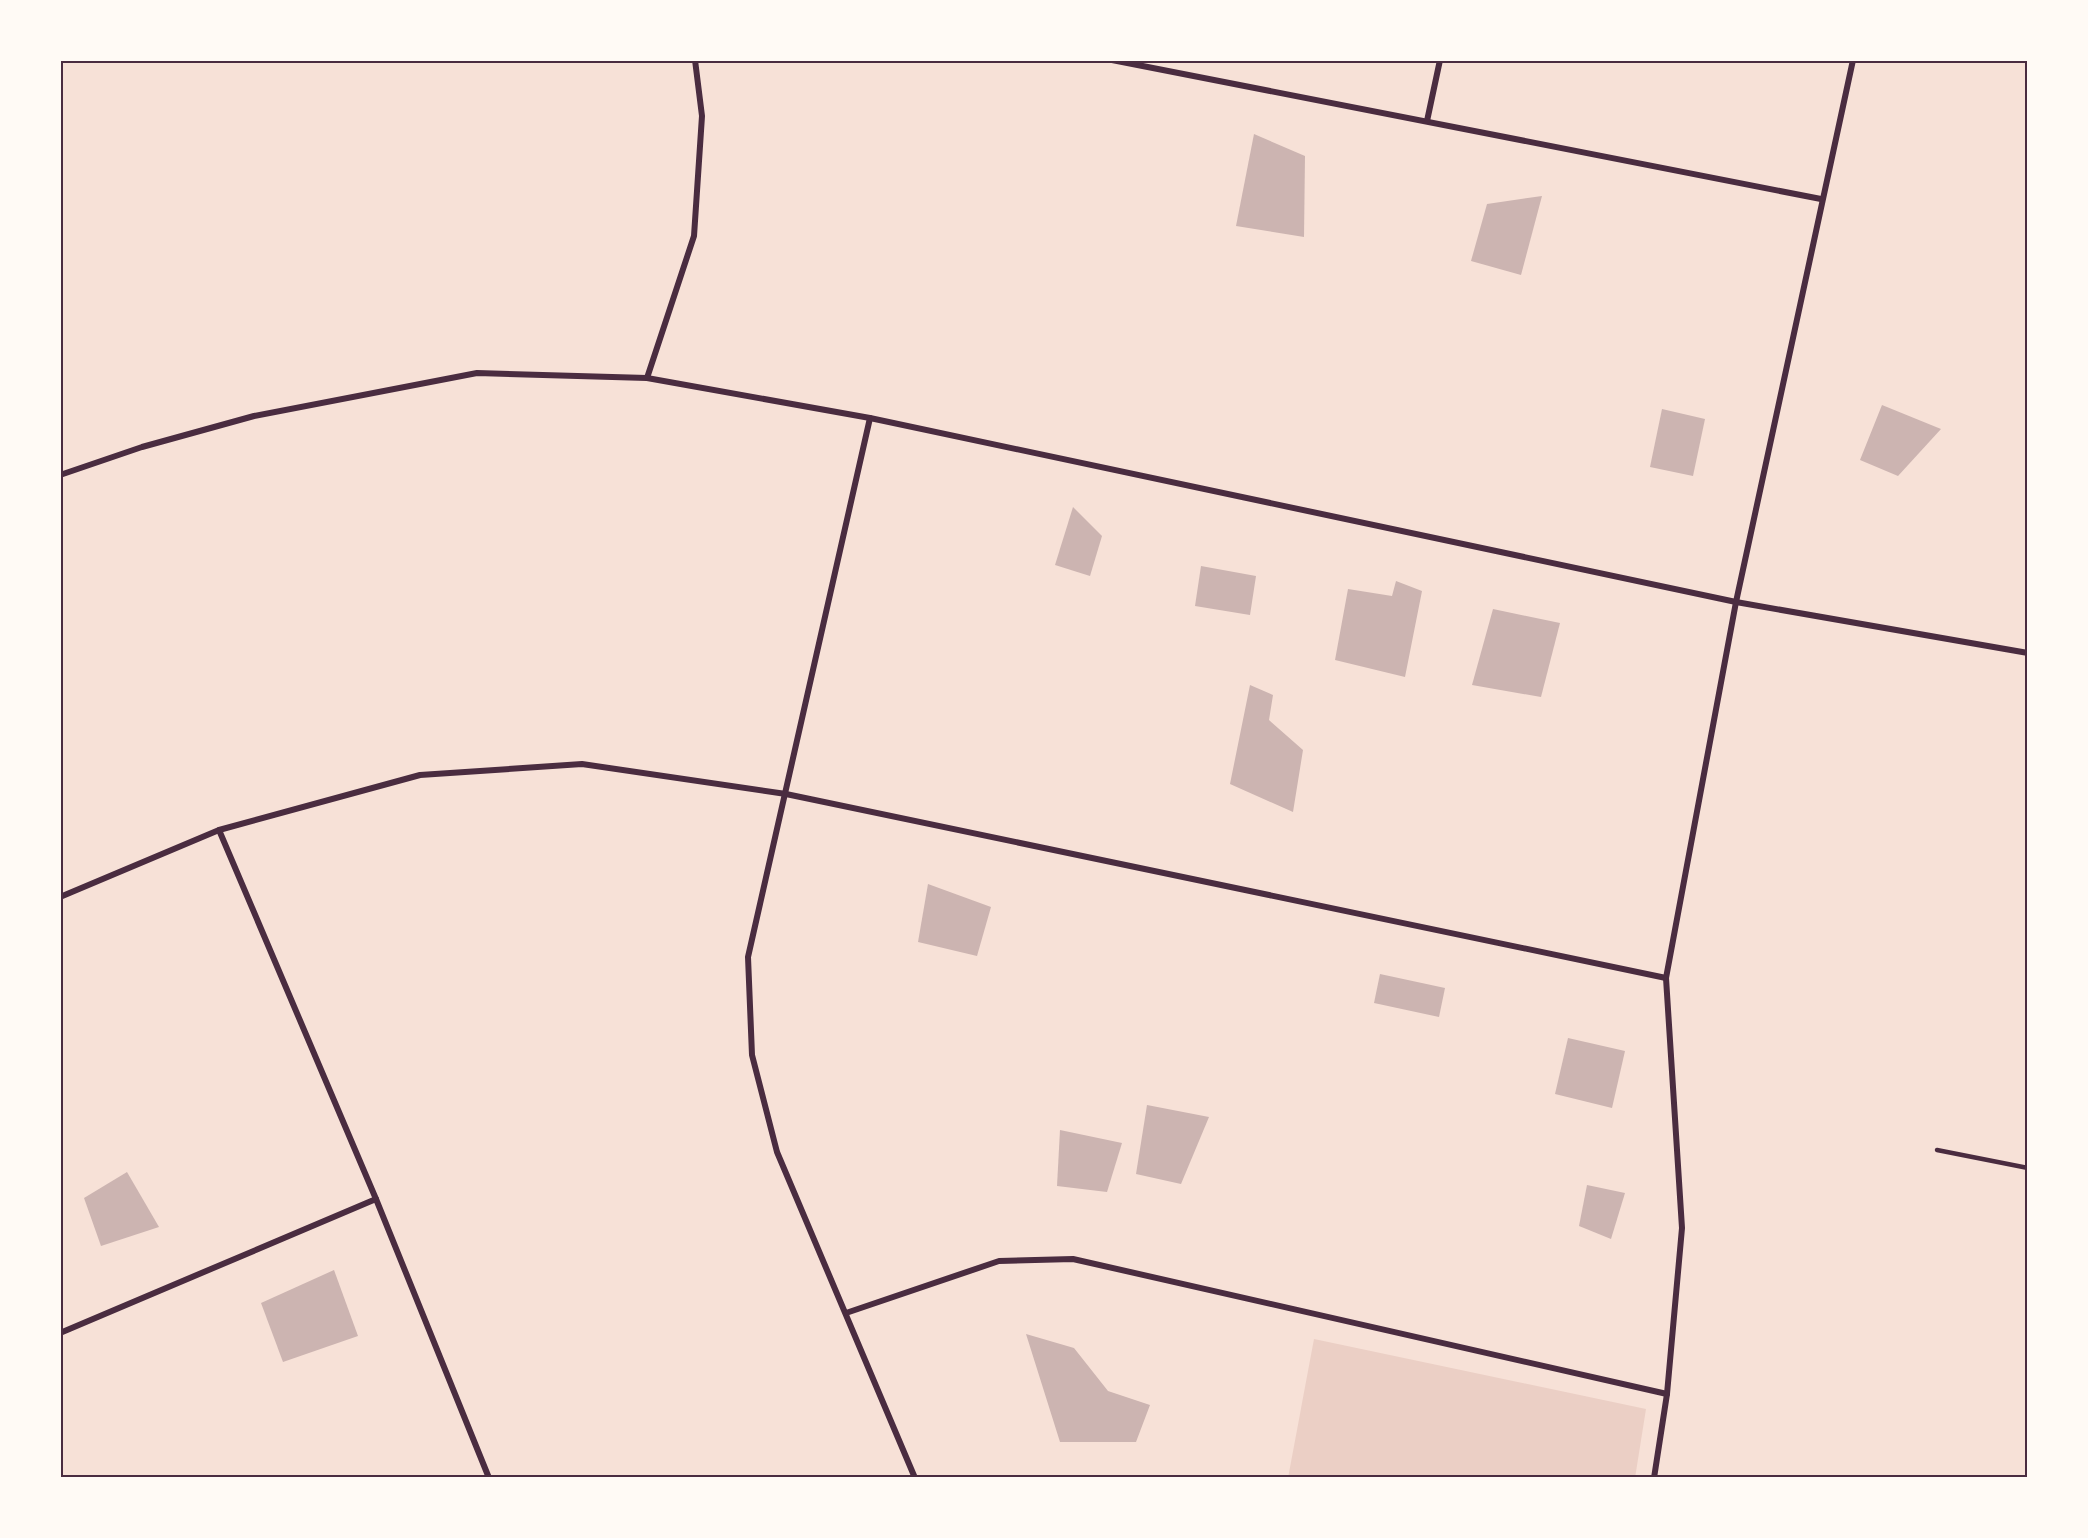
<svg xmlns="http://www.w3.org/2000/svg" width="2088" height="1538" font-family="'Varela Round',sans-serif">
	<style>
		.green { fill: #ebcfc5 }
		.building { fill: #ccb4b1 }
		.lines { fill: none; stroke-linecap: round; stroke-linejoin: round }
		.service { stroke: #4a2c40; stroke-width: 4.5 }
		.minor { stroke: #4a2c40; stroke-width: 6 }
		.neatline { fill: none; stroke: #4a2c40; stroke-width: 2 }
	</style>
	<rect width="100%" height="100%" fill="#f7e1d7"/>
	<path class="green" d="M1314,1339L1646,1409L1635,1478H1288Z"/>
	<g class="building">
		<path d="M1254,134L1305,156L1304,237L1236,226Z"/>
		<path d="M1542,196L1521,275L1471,261L1487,204Z"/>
		<path d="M1882,405L1941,429L1898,476L1860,460Z"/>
		<path d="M1662,409L1705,419L1693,476L1650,467Z"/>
		<path d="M1073,507L1102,536L1090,576L1055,565Z"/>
		<path d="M1201,566L1256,576L1250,615L1195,606Z"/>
		<path d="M1396,581L1422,591L1405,677L1335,660L1348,589L1392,596Z"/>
		<path d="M1493,609L1560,623L1541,697L1472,685Z"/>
		<path d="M1250,685L1273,695L1269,720L1303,750L1293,812L1230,784Z"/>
		<path d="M928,884L991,907L977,956L918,942Z"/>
		<path d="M1380,974L1445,988L1439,1017L1374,1003Z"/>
		<path d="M1568,1038L1625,1051L1612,1108L1555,1094Z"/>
		<path d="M1147,1105L1209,1117L1181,1184L1136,1174Z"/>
		<path d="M1060,1130L1122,1143L1107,1192L1057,1186Z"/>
		<path d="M127,1172L159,1227L101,1246L84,1198Z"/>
		<path d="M1587,1185L1625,1193L1611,1239L1579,1226Z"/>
		<path d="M334,1270L358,1336L283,1362L261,1303Z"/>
		<path d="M1026,1334L1074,1348L1108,1391L1150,1405L1136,1442H1060Z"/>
	</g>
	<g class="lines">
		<path class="service" d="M1937,1150L2028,1168"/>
		<g class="minor">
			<path d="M1112,60L1821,199"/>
			<path d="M1427,121L1440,60"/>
			<path d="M647,378L694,236L702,116L695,60"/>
			<path d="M870,418L748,957L752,1055L777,1152L915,1478"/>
			<path d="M60,475L142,447L254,416L477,373L647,378L870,418L1736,602L2028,653"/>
			<path d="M219,830L376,1199L489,1478"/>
			<path d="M60,897L219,830L420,775L582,764L786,794L1666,978"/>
			<path d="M846,1313L999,1261L1073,1259L1667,1394"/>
			<path d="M60,1333L376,1199"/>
			<path d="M1654,1478L1667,1394L1682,1228L1666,978L1736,602L1853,60"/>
		</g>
	</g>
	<rect width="2088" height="1538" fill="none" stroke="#fffaf5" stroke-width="123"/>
	<rect x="62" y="62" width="1964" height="1414" class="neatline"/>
</svg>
